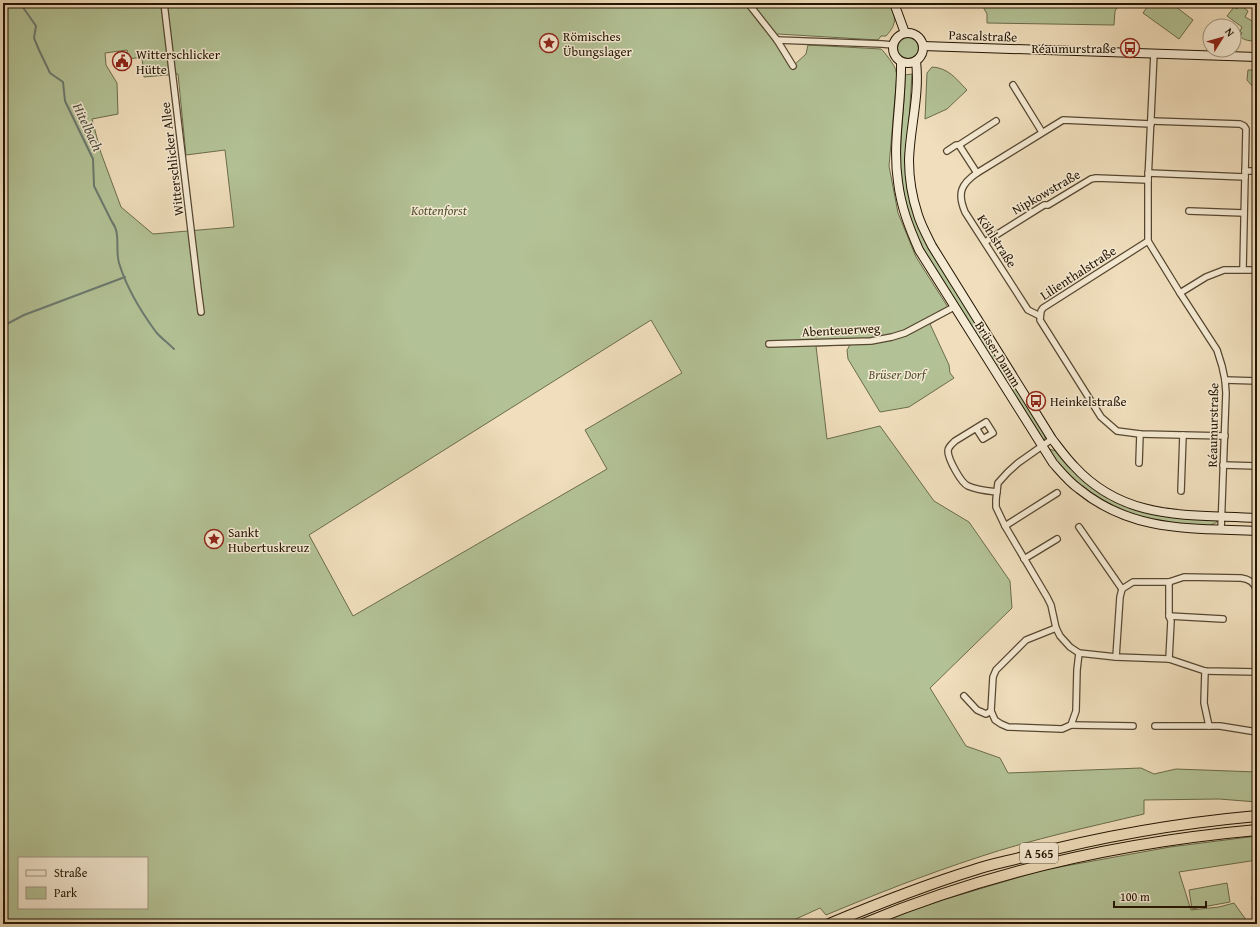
<svg xmlns="http://www.w3.org/2000/svg" width="1260" height="927" font-family="'Gentium Book Plus',serif">
	<style>
		.green { fill: #b3c296; stroke: #6b6c4c; fill-rule: evenodd }
		.lines { fill: none; stroke-linecap: round; stroke-linejoin: round }
		.stream { stroke: #6b796f; stroke-width: 2 }
		.street-casing { stroke: #564731; stroke-width: 8 }
		.secondary-casing { stroke: #231503; stroke-width: 10 }
		.highway-casing { stroke: #231503; stroke-width: 12 }
		.street { stroke: #f5ead3; stroke-width: 5.5 }
		.secondary { stroke: #f5ead3; stroke-width: 8 }
		.highway { stroke: #f0debc; stroke-width: 10 }
		.labels { text-anchor: middle; dominant-baseline: central; stroke-width: 3; stroke-linejoin: round; paint-order: stroke }
		.shield { fill: #f5ead3; stroke: #625541; stroke-width: 1 }
		.shield-label { font-size: 12px; font-weight: bold; fill: #231503 }
		.poi-label { font-size: 13px; fill: #231503; stroke: #f5ead3; text-anchor: start }
		.street-label { font-size: 13px; fill: #231503; stroke: #f5ead3 }
		.park-label { font-size: 13px; font-style: italic; fill: #555236; stroke: #f5ead3 }
		.water-label { font-size: 14px; font-style: italic; fill: #4d4f42; stroke: #f5ead3 }
	</style>
	<rect width="100%" height="100%" fill="#f0debc"/>
	<filter id="stains"><feTurbulence type="fractalNoise" baseFrequency=".005" numOctaves="4"/><feColorMatrix values="0 0 0 0 .2 0 0 0 0 .09 0 0 0 0 .02 0 0 0 .5 -.17"/></filter>
	<radialGradient id="worn" r=".72"><stop offset=".6" stop-color="#630" stop-opacity="0"/><stop offset="1" stop-color="#630" stop-opacity=".3"/></radialGradient>
	<g class="green">
		<path d="M3,3H890C895,18 898,23 886,36H881L878,40L778,34L772,38L794,65L806,54L808,45L881,49C884,51 894,65 895,68C896,70 896,73 897,74L889,166L898,213L916,257L951,312L930,324L949,365L950,373L954,378L909,407L880,412L848,359L847,350L850,345L816,346L827,439L880,426L934,501L969,522L1010,581L1012,608L930,688L966,746L1000,758L1008,773L1141,768L1154,774L1176,769L1257,772V802L1219,799L1144,800V814C1089,827 1033,839 979,857C927,874 876,894 826,915L820,908L785,924H3ZM127,50L129,59L142,57L144,77L178,74L186,155L225,150L234,227L153,234L121,207L101,153L92,119L118,114L117,83L106,65L105,53ZM651,320L682,373L585,430L607,469L353,616L309,535ZM19,858H147V908H19Z"/>
		<path d="M981,3H1120L1115,11L1114,25L987,23V14Z"/>
		<path d="M1150,3H1171L1193,20L1179,39L1143,13Z"/>
		<path d="M1240,5L1248,11L1245,17L1254,22L1257,18V41C1251,41 1244,41 1240,36L1242,33L1240,31L1242,27L1227,16L1234,7L1237,9Z"/>
		<circle cx="908" cy="48" r="11"/>
		<path d="M932,67C949,68 956,79 967,90L947,109L925,119L927,73Z"/>
		<path d="M1248,70H1257V89H1255L1247,80Z"/>
		<path d="M912,74L906,167L927,244L936,260L1011,379L1003,378C987,353 970,327 954,301C932,265 903,224 901,181C898,145 905,110 905,75Z"/>
		<path d="M1007,386H1015L1045,434V441L1044,442Z"/>
		<path d="M1049,449L1056,451L1129,507L1144,512L1163,516L1216,520L1217,522C1208,528 1197,526 1187,525C1135,522 1074,497 1049,449Z"/>
		<path d="M1257,836V911L1252,899L1257,860L1179,872L1191,910L1219,907L1234,903L1249,924H869L879,919L1043,870L1170,847Z"/>
		<path d="M1227,883L1230,902L1192,909L1189,890Z"/>
	</g>
	<g class="lines">
		<g class="stream">
			<path d="M20,3L36,26L34,38L39,50L50,73L63,82L65,101L93,159L94,186L112,222C121,233 115,250 119,263C126,286 142,313 156,332C161,338 168,343 174,349"/>
			<path d="M3,326L24,315L125,277"/>
		</g>
		<g class="street-casing">
			<g id="street">
				<path d="M164,3L198,289L201,312"/>
				<path d="M748,3L777,40L793,66"/>
				<path d="M777,40L882,44L893,45"/>
				<path d="M1154,53L1148,180V241L1180,293L1217,350L1222,366L1225,380L1226,393L1221,530"/>
				<path d="M1013,85L1042,132"/>
				<path d="M1152,121L1240,124L1244,126L1246,129L1243,269"/>
				<path d="M959,145L996,121"/>
				<path d="M947,151L956,145H959L977,173"/>
				<path d="M1245,171H1257"/>
				<path d="M1148,173L1245,177"/>
				<path d="M1189,211L1244,213"/>
				<path d="M1148,241L1043,308L1041,311L1040,320L1101,417L1117,431L1140,434L1225,436"/>
				<path d="M985,242L1044,205H1048L1091,179L1096,178L1148,180"/>
				<path d="M1180,293L1206,277L1224,270H1257"/>
				<path d="M1040,316L1028,310L965,212C957,193 961,184 977,173L1063,120L1151,124"/>
				<path d="M769,344L871,341L892,337L905,333L954,307"/>
				<path d="M1225,380L1257,381"/>
				<path d="M976,428L983,439L993,433L986,422L955,441C952,444 948,447 948,451C948,459 961,483 968,486C977,490 988,491 997,492"/>
				<path d="M1052,439L1018,463L1008,472L998,483L996,499V507L1005,526L1047,597L1051,605L1056,628L1060,636L1070,647L1079,653L1116,657L1169,659L1205,671L1257,672"/>
				<path d="M1139,463L1140,434"/>
				<path d="M1223,465L1257,466"/>
				<path d="M1181,491L1183,435"/>
				<path d="M1005,526L1057,493"/>
				<path d="M1079,527L1122,589"/>
				<path d="M1024,559L1057,539"/>
				<path d="M1169,582V616L1171,621L1169,659"/>
				<path d="M1169,616L1223,619"/>
				<path d="M1056,628L1026,640L996,670L993,677L991,711L995,720L1001,724L1008,727L1062,729L1071,725L1076,711L1077,670L1079,653"/>
				<path d="M1116,657L1120,597L1122,589L1133,582H1169L1184,577L1241,578C1249,579 1254,582 1257,590"/>
				<path d="M1205,671L1204,703L1209,726"/>
				<path d="M1256,672L1257,633"/>
				<path d="M964,696L977,710L986,714L991,711"/>
				<path d="M1071,725L1133,726"/>
				<path d="M1155,726H1220L1257,732"/>
			</g>
		</g>
		<g class="secondary-casing">
			<g id="secondary">
				<path d="M894,3L905,33"/>
				<circle cx="908" cy="48" r="15"/>
				<path d="M923,46L1257,57"/>
				<path d="M916,61C920,95 910,127 909,160C909,178 912,197 918,215C921,225 927,236 932,246L1052,439C1059,448 1066,458 1074,466C1125,522 1189,514 1257,518"/>
				<path d="M901,62C902,102 892,142 898,182C901,207 909,227 919,250L1053,463C1061,472 1069,482 1079,489C1133,533 1192,528 1257,531"/>
			</g>
		</g>
		<g class="highway-casing">
			<g id="highway">
				<path d="M829,924C877,904 925,885 974,870C991,864 1009,861 1027,856C1103,836 1179,823 1257,816"/>
				<path d="M863,924C988,872 1122,842 1257,830"/>
			</g>
		</g>
		<use href="#street" class="street"/>
		<use href="#secondary" class="secondary"/>
		<use href="#highway" class="highway"/>
	</g>
	<defs>
		<g id="sight-ring" transform="scale(1)"><circle r="9.5" fill="#f5ead3" stroke="#8f2418" stroke-width="1.5"/><path d="M0-6L1.8-2.2L6-1.7L2.9 1.2L3.7 5.4L0 3.3L-3.7 5.4L-2.9 1.2L-6-1.7L-1.8-2.2Z" fill="#8f2418"/></g>
		<g id="bus-ring" transform="scale(1)"><circle r="9.5" fill="#f5ead3" stroke="#8f2418" stroke-width="1.5"/><path d="M-5-6H5V4H4V6H2V4H-2V6H-4V4H-5ZM-3.5-4V0h7V-4ZM-3.5 1.2v1.5H-2V1.2ZM2 1.2v1.5H3.5V1.2Z" fill="#8f2418"/></g>
		<g id="civic-ring" transform="scale(1)"><circle r="9.5" fill="#f5ead3" stroke="#8f2418" stroke-width="1.5"/><path d="M-.6-6.5H3V-4.5H.6V-3L4-1V1h2V6H-6V1h2V-1L-.6-3ZM-1.2 2.5V6h2.4V2.5Z" fill="#8f2418"/></g>
	</defs>
	<g fill-rule="evenodd">
		<use href="#sight-ring" x="549" y="43"/>
		<use href="#bus-ring" x="1130" y="48"/>
		<use href="#civic-ring" x="122" y="61"/>
		<use href="#bus-ring" x="1036" y="401"/>
		<use href="#sight-ring" x="214" y="539"/>
	</g>
	<g class="labels">
		<rect class="shield" x="1020" y="843" width="38" height="20" rx="3"/>
		<g class="shield-label">
			<text x="1039" y="853">A 565</text>
		</g>
		<g class="poi-label">
			<text x="563" y="36">Römisches<tspan x="563" dy="15">Übungslager</tspan></text>
			<text x="1116" y="48" text-anchor="end">Réaumurstraße</text>
			<text x="136" y="54">Witterschlicker<tspan x="136" dy="15">Hütte</tspan></text>
			<text x="1050" y="401">Heinkelstraße</text>
			<text x="228" y="532">Sankt<tspan x="228" dy="15">Hubertuskreuz</tspan></text>
		</g>
		<g class="street-label">
			<text transform="translate(983 36) rotate(2)">Pascalstraße</text>
			<text transform="translate(172 159) rotate(-97)">Witterschlicker Allee</text>
			<text transform="translate(1046 192) rotate(-30)">Nipkowstraße</text>
			<text transform="translate(997 241) rotate(57)">Köhlstraße</text>
			<text transform="translate(1078 273) rotate(-33)">Lilienthalstraße</text>
			<text transform="translate(841 330) rotate(-3)">Abenteuerweg</text>
			<text transform="translate(998 354) rotate(58)">Brüser Damm</text>
			<text transform="translate(1213 425) rotate(-89)">Réaumurstraße</text>
		</g>
		<g class="park-label">
			<text x="439" y="210">Kottenforst</text>
			<text x="897" y="374">Brüser Dorf</text>
		</g>
		<g class="water-label">
			<text transform="translate(88 127) rotate(65)">Hitelbach</text>
		</g>
	</g>
	<rect width="1260" height="927" fill="none" stroke="#f0debc" stroke-width="16"/>
	<rect x="4" y="4" width="1252" height="919" fill="none" stroke="#231503" stroke-width="2"/>
	<rect x="8" y="8" width="1244" height="911" fill="none" stroke="#231503"/>
	<rect x="18" y="857" width="130" height="52" fill="#f5ead3" stroke="#a19580"/>
	<rect x="26" y="870" width="20" height="6" fill="#f5ead3" stroke="#a19580"/>
	<text x="54" y="877" font-size="12" fill="#231503">Straße</text>
	<rect x="26" y="887" width="20" height="12" fill="#b3c296" stroke="#a19580"/>
	<text x="54" y="897" font-size="12" fill="#231503">Park</text>
	<g transform="translate(1222 38) rotate(53)"><circle r="19" fill="#f5ead3" stroke="#a19580"/>
	<path d="M0-3L7 15L0 10L-7 15Z" fill="#8f2418"/>
	<text y="-6" font-size="11" font-weight="bold" text-anchor="middle" fill="#231503">N</text>
	</g>
	<path d="M1114 901v6h92v-6" fill="none" stroke="#231503" stroke-width="2"/>
	<text x="1120" y="901" font-size="12" fill="#231503" stroke="#f5ead3" stroke-width="3" paint-order="stroke">100 m</text>
	<rect width="100%" height="100%" filter="url(#stains)"/>
	<rect width="100%" height="100%" fill="url(#worn)"/>
</svg>
